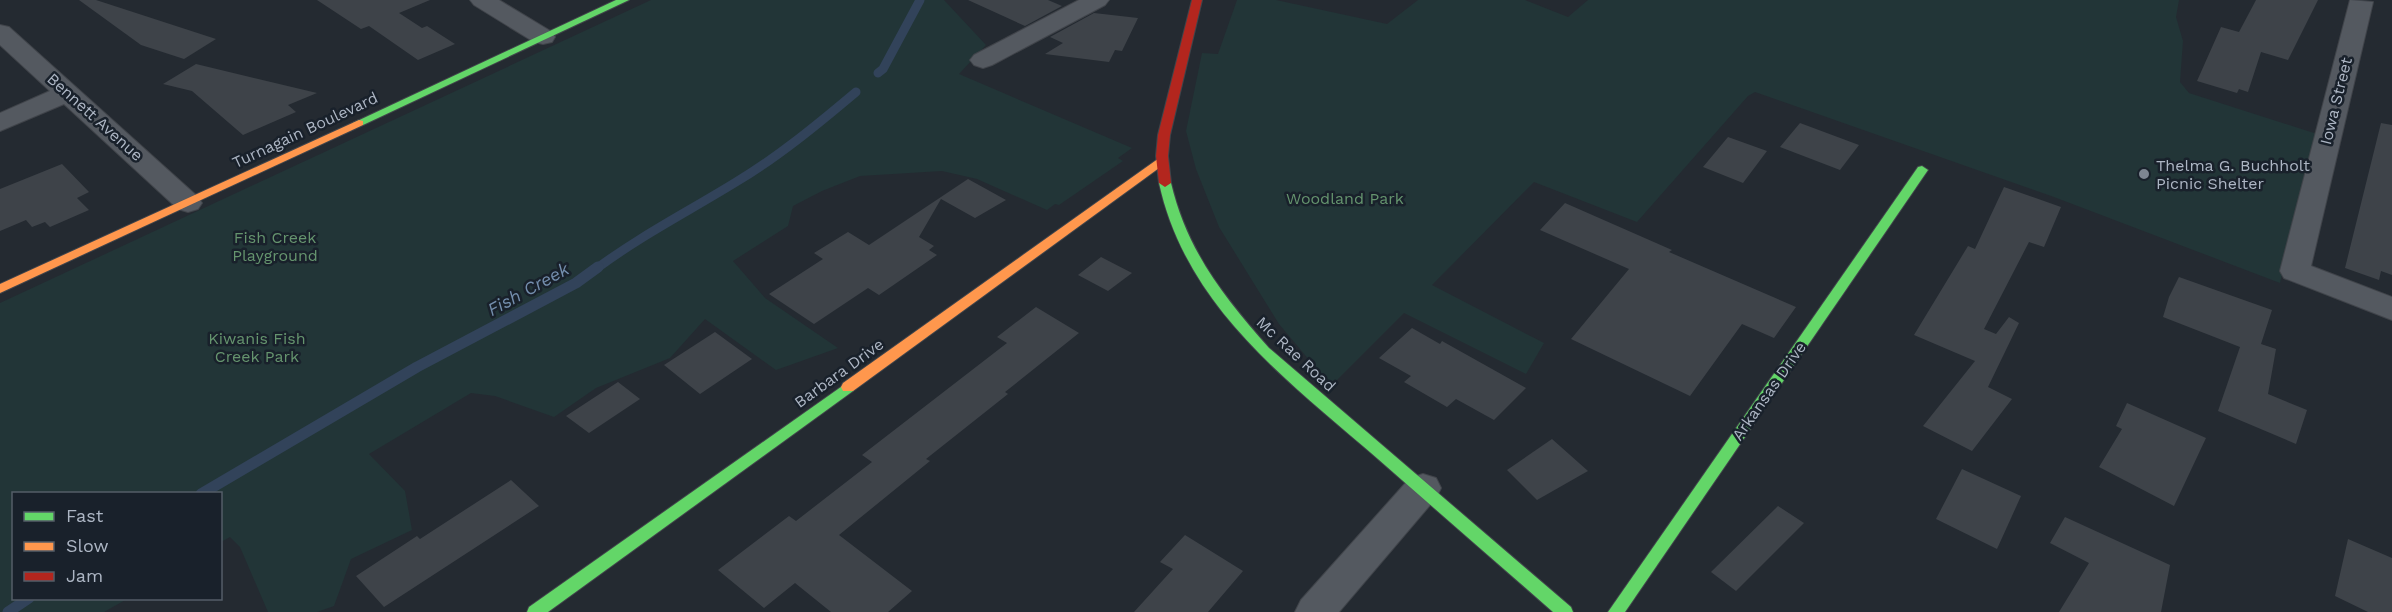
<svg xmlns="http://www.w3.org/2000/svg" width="2392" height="612" font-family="'Work Sans',sans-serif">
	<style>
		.green { fill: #223537 }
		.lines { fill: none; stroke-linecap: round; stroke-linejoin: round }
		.stream-far1 { stroke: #32435a; stroke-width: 9 }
		.stream { stroke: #32435a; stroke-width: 11 }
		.building { fill: #3e4349 }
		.street-casing { stroke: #40444a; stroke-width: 2 }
		.fast-casing { stroke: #40444a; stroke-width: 2 }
		.slow-casing { stroke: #40444a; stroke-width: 2 }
		.jam-casing { stroke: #40444a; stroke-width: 2 }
		.street { fill: #545960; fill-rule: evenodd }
		.fast { fill: #63d668; fill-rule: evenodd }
		.slow { fill: #ff974d; fill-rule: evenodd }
		.jam { fill: #b3261e; fill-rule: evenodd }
		.poi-dot { fill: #7d8591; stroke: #19212b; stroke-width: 2 }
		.labels { text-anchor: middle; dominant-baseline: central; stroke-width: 5; stroke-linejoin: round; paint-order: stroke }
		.street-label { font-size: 16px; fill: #adb6c4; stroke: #19212b }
		.poi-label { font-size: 16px; fill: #adb6c4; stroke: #19212b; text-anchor: start }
		.park-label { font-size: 16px; fill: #65946e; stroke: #19212b }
		.water-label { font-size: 18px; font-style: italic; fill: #748ead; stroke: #19212b }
	</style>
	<rect width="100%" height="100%" fill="#242a31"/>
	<g class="green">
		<path d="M651,0H944L986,45L959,74L1132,148L1118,158L1123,161L1059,205L1055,204L1047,210L977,179L942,171L860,176L822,191L793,206L788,226L733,261L765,298L838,348L776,370L705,319L670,358L596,388L554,417L495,396L471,393L369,454L405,491L412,530L351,559L334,606L317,612H268L240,547L230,537L221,542L220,494H14V598L127,599L104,612H0V303Z"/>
		<path d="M1237,0H1276L1387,24L1418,0H1525L1568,17L1588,0H2179L2176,17L2183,41L2180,82L2189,93L2317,134L2280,283L2054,197L1755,92L1748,96L1637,222L1534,182L1432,285L1544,343L1526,374L1404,313L1331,386L1279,324L1219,227L1196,169L1186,131L1202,53L1218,54Z"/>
	</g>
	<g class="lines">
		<g class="stream-far1">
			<path d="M878,73L883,69L920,0"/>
			<path d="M596,269C640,236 689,211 736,182C778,157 818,124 856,92"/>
		</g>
		<g class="stream">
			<path d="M201,494L417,367L576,283L598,267"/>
			<path d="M8,612L29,598"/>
		</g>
	</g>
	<g class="building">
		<path d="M79,0H96L216,39L184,59L141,45Z"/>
		<path d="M317,0H430L399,13L422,28L427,26L455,44L418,60L369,26L361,29Z"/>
		<path d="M968,0H1048L1062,6L1025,26Z"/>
		<path d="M2256,0H2318L2288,60L2261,52L2248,92L2239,89L2237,93L2197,81L2221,27L2239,32Z"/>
		<path d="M1094,13L1138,18L1122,51L1115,50L1109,62L1045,54L1063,43L1050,37Z"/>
		<path d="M196,64L317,93L288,105L296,112L243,135L192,91L163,84Z"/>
		<path d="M1800,123L1859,145L1840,170L1780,147Z"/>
		<path d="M2381,123L2392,125V275L2381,271L2379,280L2345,268Z"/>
		<path d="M1728,137L1767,151L1743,183L1703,167Z"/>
		<path d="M62,164L89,192L77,198L89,210L50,227L45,222L32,227L26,220L0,231V189Z"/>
		<path d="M968,179L1006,200L975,218L941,199L919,237L934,246L929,250L937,255L879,295L868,288L814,324L769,294L823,259L814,253L848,232L869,245Z"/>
		<path d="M2004,187L2061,207L2044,247L2029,242L1984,329L1996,334L2009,317L2019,323L1988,387L2012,399L1972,451L1923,426L1975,361L1914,335L1968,246L1975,249Z"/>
		<path d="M1565,203L1672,250L1669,252L1796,307L1774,338L1742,324L1690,396L1571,339L1629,269L1540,230Z"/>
		<path d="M1101,257L1132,273L1108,291L1078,275Z"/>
		<path d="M2179,277L2272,310L2261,344L2276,349L2268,394L2307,410L2296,444L2218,411L2240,347L2163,317L2169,297Z"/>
		<path d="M1036,307L1079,333L1005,392L1008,394L926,459L930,461L839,535L912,591L888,612H831L795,583L764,608L718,570L789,516L796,521L872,462L862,455L1007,343L997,337Z"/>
		<path d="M1412,328L1440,344L1442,341L1526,388L1494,420L1456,399L1447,407L1404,382L1411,376L1379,358Z"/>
		<path d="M715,332L752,359L700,394L664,365Z"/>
		<path d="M618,382L640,399L589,433L566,416Z"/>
		<path d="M2127,403L2206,438L2174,506L2099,467L2122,429L2116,426Z"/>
		<path d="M1552,439L1588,471L1537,500L1507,470Z"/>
		<path d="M1962,469L2021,496L1997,549L1936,519Z"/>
		<path d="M511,480L539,506L384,607L356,576L417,536L420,539Z"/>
		<path d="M1778,506L1804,523L1736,591L1711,572Z"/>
		<path d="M2065,517L2170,565L2161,612H2059L2089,563L2050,543Z"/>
		<path d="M1185,535L1243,571L1208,612H1134L1173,569L1160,562Z"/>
		<path d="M2348,539L2392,558V612H2368L2335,596Z"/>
	</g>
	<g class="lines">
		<g class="street-casing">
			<g id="street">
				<path d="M470,0H499L552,32L555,37L552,42L543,44L534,42L474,5Z"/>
				<path d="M1079,0H1109L1105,5L992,65L983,68L974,65L970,60L974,55Z"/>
				<path d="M2350,0L2373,2L2311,266L2392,297V320L2284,278L2280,271Z"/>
				<path d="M0,25L9,27L198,197L202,203L198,209L188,212L178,209L64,104L0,131V113L50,91L0,45Z"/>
				<path d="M1423,474L1436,478L1441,488L1436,498L1339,612H1295L1301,600L1410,478Z"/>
			</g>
		</g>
		<g class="fast-casing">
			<g id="fast">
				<path d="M616,0H629L363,125H355L353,123Z"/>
				<path d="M1922,166L1928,170L1625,612H1608L1918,167Z"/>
				<path d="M1165,179L1171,183C1187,251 1224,297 1269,348L1571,607L1573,612H1553C1495,561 1436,510 1378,459C1288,381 1186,307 1159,183Z"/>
				<path d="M848,382L853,383L855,387L853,391L548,612H527L529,607Z"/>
			</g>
		</g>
		<g class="slow-casing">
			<g id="slow">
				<path d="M359,120L363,121V125L0,293V284Z"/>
				<path d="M1162,156L1168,160L1166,163L853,391H843L841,387L843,383Z"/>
			</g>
		</g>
		<g class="jam-casing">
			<path id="jam" d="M1192,0H1202L1170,135L1168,156L1171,183L1165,187L1159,183L1156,156L1158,135Z"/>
		</g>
		<use href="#street" class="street"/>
		<use href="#fast" class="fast"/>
		<use href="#slow" class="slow"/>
		<use href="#jam" class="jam"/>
	</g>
	<circle class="poi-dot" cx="2144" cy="174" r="6"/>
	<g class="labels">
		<g class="street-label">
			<text transform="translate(2336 101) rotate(-76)">Iowa Street</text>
			<text transform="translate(95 117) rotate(42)">Bennett Avenue</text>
			<text transform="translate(305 130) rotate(-25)">Turnagain Boulevard</text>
			<text transform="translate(1296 354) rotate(43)">Mc Rae Road</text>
			<text transform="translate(839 373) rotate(-36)">Barbara Drive</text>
			<text transform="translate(1769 391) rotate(-55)">Arkansas Drive</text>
		</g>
		<g class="poi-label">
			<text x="2156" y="165">Thelma G. Buchholt<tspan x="2156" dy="18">Picnic Shelter</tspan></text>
		</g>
		<g class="park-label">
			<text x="1345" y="198">Woodland Park</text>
			<text x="275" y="237">Fish Creek<tspan x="275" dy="18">Playground</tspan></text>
			<text x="257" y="338">Kiwanis Fish<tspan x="257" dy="18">Creek Park</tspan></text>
		</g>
		<g class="water-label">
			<text transform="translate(528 289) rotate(-29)">Fish Creek</text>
		</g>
	</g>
	<rect x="12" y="492" width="210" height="108" fill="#19212b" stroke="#545d68" stroke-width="1.5"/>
	<rect x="24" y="512" width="30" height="9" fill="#63d668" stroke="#545d68" stroke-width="1.5"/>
	<text x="66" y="522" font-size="18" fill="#adb6c4">Fast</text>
	<rect x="24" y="542" width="30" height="9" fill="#ff974d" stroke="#545d68" stroke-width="1.5"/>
	<text x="66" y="552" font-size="18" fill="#adb6c4">Slow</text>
	<rect x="24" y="572" width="30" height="9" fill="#b3261e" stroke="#545d68" stroke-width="1.5"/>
	<text x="66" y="582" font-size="18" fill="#adb6c4">Jam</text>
</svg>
